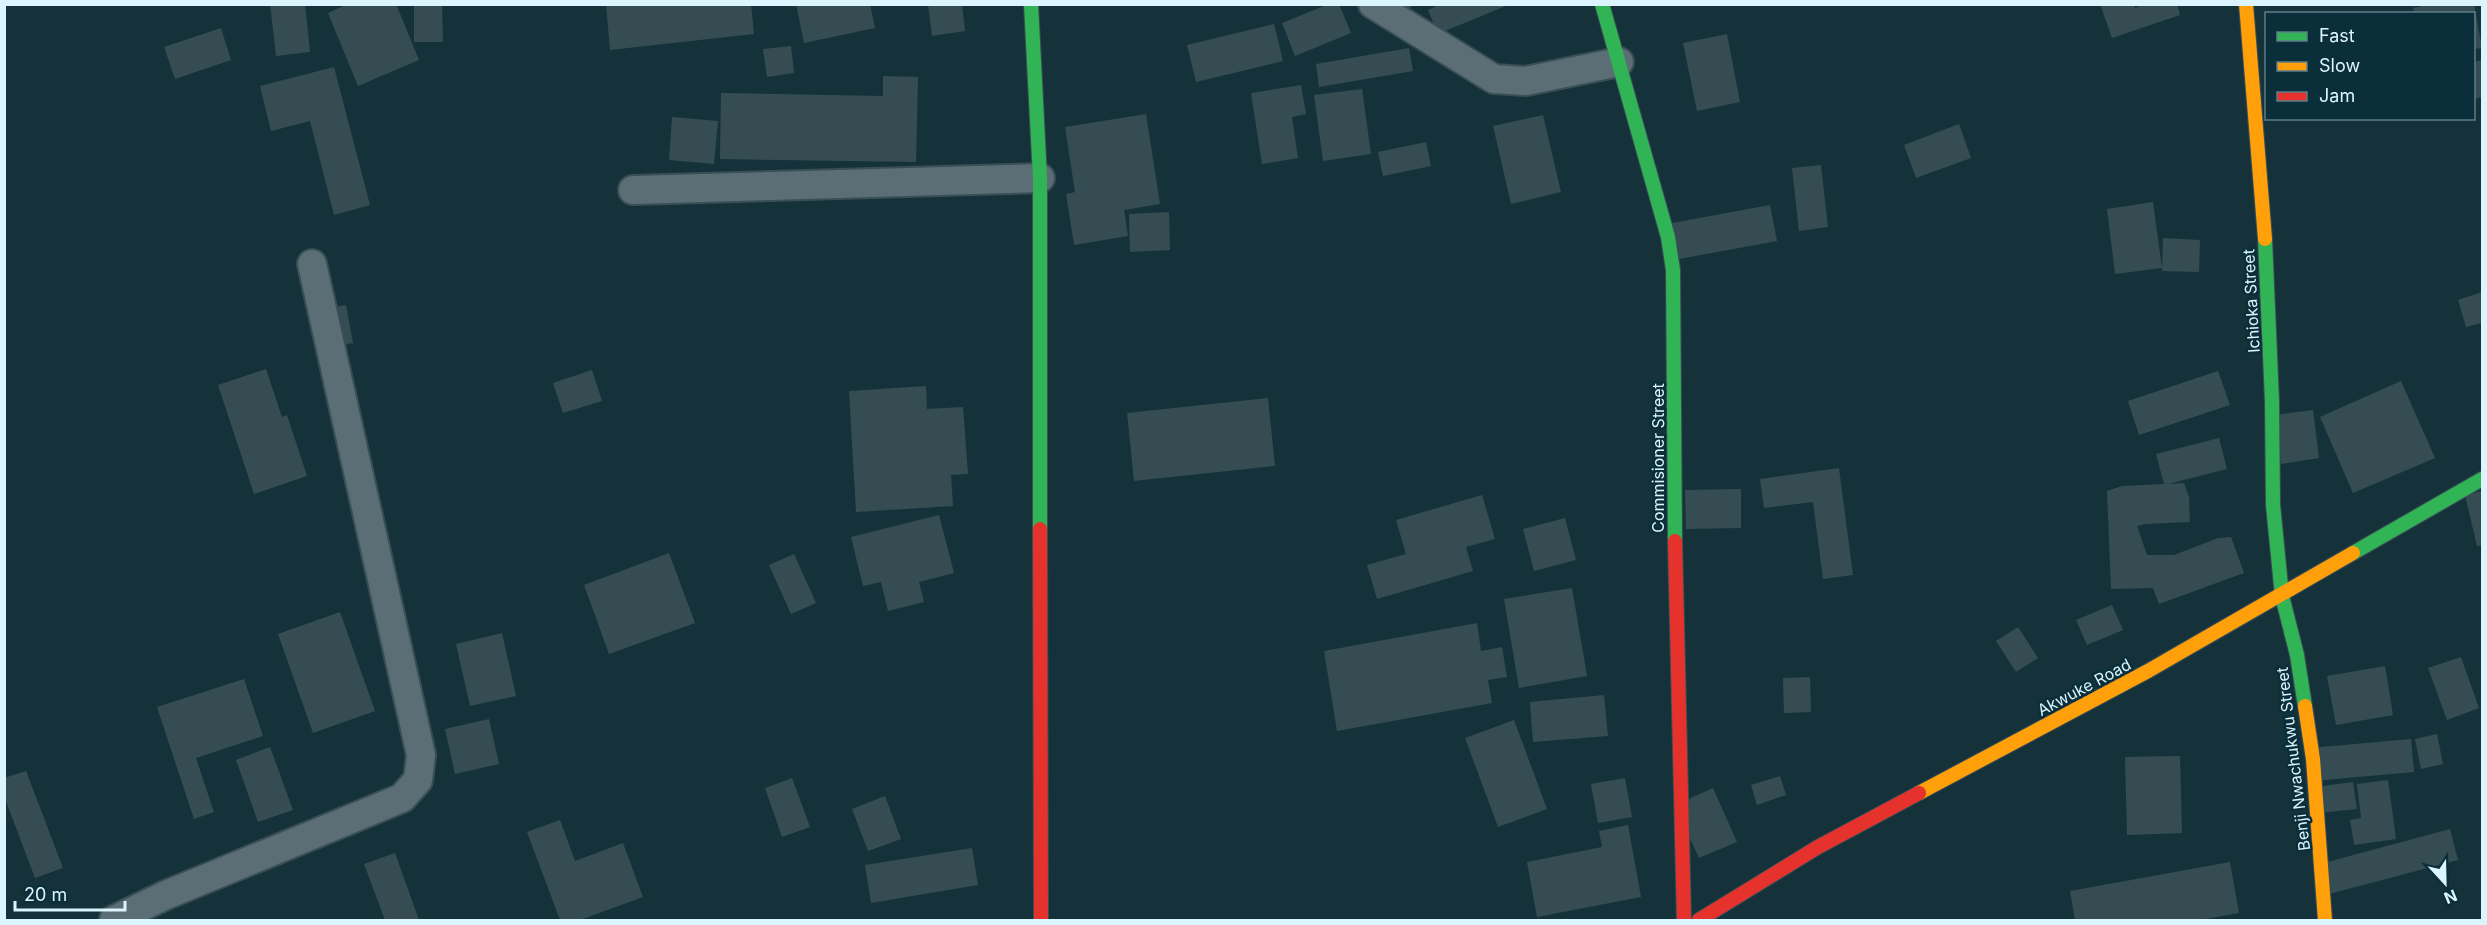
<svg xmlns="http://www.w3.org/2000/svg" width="2487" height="925" font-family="Inter,sans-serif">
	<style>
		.building { fill: #354d52 }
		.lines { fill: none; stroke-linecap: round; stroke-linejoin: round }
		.street-casing { stroke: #3a4e55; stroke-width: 32 }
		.fast-casing { stroke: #3a4e55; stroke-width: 16 }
		.slow-casing { stroke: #3a4e55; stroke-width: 16 }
		.jam-casing { stroke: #3a4e55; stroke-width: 16 }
		.street { stroke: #5b6e76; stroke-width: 28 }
		.fast { stroke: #30b455; stroke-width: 14 }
		.slow { stroke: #ff9f0a; stroke-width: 14 }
		.jam { stroke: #e5322d; stroke-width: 14 }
		.labels { text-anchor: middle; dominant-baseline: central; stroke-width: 5; stroke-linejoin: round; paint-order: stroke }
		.street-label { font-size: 16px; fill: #dcf4fe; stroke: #0a2f3b }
	</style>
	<rect width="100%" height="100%" fill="#15323b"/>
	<g class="building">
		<path d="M270,4H305L310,52L276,56Z"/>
		<path d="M348,4H396L419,60L358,86L328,13Z"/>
		<path d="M414,4H442L443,42H414Z"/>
		<path d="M606,4H751L754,34L610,50Z"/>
		<path d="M796,4H870L875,28L804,43Z"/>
		<path d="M928,4H962L965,31L932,36Z"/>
		<path d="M1329,4H1339L1351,33L1295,56L1282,23Z"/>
		<path d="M1388,4H1418L1392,15Z"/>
		<path d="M1441,4L1508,5L1438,34L1428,10Z"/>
		<path d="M2100,4H2134L2135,8L2144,4H2177L2180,15L2112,38Z"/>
		<path d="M2430,4H2474L2482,48L2474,49V14H2414L2413,8Z"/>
		<path d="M1274,24L1283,61L1196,82L1187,45Z"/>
		<path d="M221,28L231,60L175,79L164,47Z"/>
		<path d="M1727,34L1740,102L1697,111L1683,43Z"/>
		<path d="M791,46L794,73L767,77L763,49Z"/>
		<path d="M1409,48L1413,71L1319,87L1316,64Z"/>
		<path d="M2482,60V97L2474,99V62Z"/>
		<path d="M334,67L370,205L334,215L310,121L271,131L260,86Z"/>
		<path d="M883,76L918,77L916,162L720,159L721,93L883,96Z"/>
		<path d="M1301,85L1306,114L1292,117L1298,158L1262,164L1251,93Z"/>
		<path d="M1362,89L1371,154L1323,161L1314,95Z"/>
		<path d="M1146,114L1160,204L1124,210L1128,236L1074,245L1066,194L1075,192L1065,127Z"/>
		<path d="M1543,115L1561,192L1511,204L1493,126Z"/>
		<path d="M672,117L718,121L714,164L669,160Z"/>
		<path d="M1959,124L1971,158L1916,178L1904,145Z"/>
		<path d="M1426,142L1431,166L1383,176L1378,152Z"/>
		<path d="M1821,165L1828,227L1799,231L1792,168Z"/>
		<path d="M2153,202L2162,268L2115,274L2107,209Z"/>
		<path d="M1770,205L1777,241L1679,259L1672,223Z"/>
		<path d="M1169,212L1170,250L1130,252L1129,214Z"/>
		<path d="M2163,238L2200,240L2199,272L2162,271Z"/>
		<path d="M2482,292V323L2466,327L2458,300Z"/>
		<path d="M346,305L353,343L317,350L311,311Z"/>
		<path d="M266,369L282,417L287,415L307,476L254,494L218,385Z"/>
		<path d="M592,370L602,401L563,413L553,383Z"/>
		<path d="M2218,371L2230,405L2139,435L2128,401Z"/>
		<path d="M2401,381L2435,458L2353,493L2320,417Z"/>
		<path d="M926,386L927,409L963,407L968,474L951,475L953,506L856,512L849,391Z"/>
		<path d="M1268,398L1275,466L1134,481L1127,413Z"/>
		<path d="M2313,410L2319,458L2281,464L2274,415Z"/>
		<path d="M2219,438L2227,469L2168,484L2184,483L2189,497L2190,522L2145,524L2137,526L2147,555H2174L2218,538L2231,537L2244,573L2159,604L2153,588L2111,589L2107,491L2122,486L2164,484L2156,454Z"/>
		<path d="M1839,468L1853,575L1823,579L1813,502L1764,508L1760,479Z"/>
		<path d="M1741,489V528L1686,529L1685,490Z"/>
		<path d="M2482,491V545L2477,546L2465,495Z"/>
		<path d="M1482,495L1495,539L1466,547L1473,571L1377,599L1367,565L1406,554L1396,520Z"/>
		<path d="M939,515L954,573L919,582L924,602L888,611L881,582L863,586L851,537Z"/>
		<path d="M1565,518L1576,560L1534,571L1523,529Z"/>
		<path d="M669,553L695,623L609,654L584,585Z"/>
		<path d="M794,554L816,603L791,614L769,565Z"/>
		<path d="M1572,588L1587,676L1519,688L1504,599Z"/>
		<path d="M2112,605L2123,630L2087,645L2076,620Z"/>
		<path d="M340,612L375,711L313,733L278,634Z"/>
		<path d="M1477,623L1481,651L1502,647L1507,677L1488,680L1492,703L1337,731L1324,651Z"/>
		<path d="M2018,627L2038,658L2016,672L1996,641Z"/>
		<path d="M502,633L516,696L470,706L456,644Z"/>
		<path d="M2461,657L2479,708L2447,720L2428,668Z"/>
		<path d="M2385,666L2393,715L2336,725L2327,676Z"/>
		<path d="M1810,677L1811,712L1784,713L1783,678Z"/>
		<path d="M244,679L263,736L196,758L214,812L194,819L157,707Z"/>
		<path d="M1604,695L1608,736L1533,742L1530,702Z"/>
		<path d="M489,719L499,764L455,774L445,729Z"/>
		<path d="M1514,720L1547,809L1498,827L1465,738Z"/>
		<path d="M2437,734L2443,764L2421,769L2415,739Z"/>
		<path d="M2411,739L2414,772L2313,781L2310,748Z"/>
		<path d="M270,747L293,810L258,822L236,760Z"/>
		<path d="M2180,756L2182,833L2127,835L2125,757Z"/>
		<path d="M26,771L63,868L35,878L4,796V778Z"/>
		<path d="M1780,776L1786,795L1757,805L1751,785Z"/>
		<path d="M792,778L810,827L782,837L765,788Z"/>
		<path d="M1625,778L1632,817L1598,823L1591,784Z"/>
		<path d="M2388,780L2396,839L2354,845L2350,820L2361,818L2357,784Z"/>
		<path d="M2353,782L2357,809L2319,813L2315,787Z"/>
		<path d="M1713,788L1737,842L1699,858L1675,805Z"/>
		<path d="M885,796L901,839L868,851L852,809Z"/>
		<path d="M560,820L575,861L623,843L643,897L580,920H560L527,832Z"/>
		<path d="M1628,825L1641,897L1537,917L1527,862L1602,847L1599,831Z"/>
		<path d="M2450,829L2458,860L2329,894L2320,864Z"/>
		<path d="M972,848L978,885L871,903L865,865Z"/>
		<path d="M395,853L419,920H385L364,864Z"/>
		<path d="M2230,862L2239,913L2200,920H2075L2070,891Z"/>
	</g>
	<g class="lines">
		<g class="street-casing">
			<g id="street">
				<path d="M1373,4L1494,79L1526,81L1619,62"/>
				<path d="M633,190L1040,178"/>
				<path d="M114,920L166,895L402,798L418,780L421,755L312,264"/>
			</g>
		</g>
		<g class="fast-casing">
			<g id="fast">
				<path d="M1031,4L1040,178V529"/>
				<path d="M1602,4L1668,237L1673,270L1675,541"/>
				<path d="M2265,239L2272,401L2273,505L2282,596L2297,655L2305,706"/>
				<path d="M2353,553L2482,479"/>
			</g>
		</g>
		<g class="slow-casing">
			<g id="slow">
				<path d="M2246,4L2265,239"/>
				<path d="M2305,706L2313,759L2325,920"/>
				<path d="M1919,793L2148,671L2353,553"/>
			</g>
		</g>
		<g class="jam-casing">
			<g id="jam">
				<path d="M1040,529L1041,920"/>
				<path d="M1675,541L1684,920"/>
				<path d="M1699,920L1818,847L1919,793"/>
			</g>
		</g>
		<use href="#street" class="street"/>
		<use href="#fast" class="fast"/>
		<use href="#slow" class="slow"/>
		<use href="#jam" class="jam"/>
	</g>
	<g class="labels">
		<g class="street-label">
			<text transform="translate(2251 301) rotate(-93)">Ichioka Street</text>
			<text transform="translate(1658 458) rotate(-90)">Commisioner Street</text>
			<text transform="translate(2084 687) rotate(-28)">Akwuke Road</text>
			<text transform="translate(2293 759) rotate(-97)">Benji Nwachukwu Street</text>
		</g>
	</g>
	<rect width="2487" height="925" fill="none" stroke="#dcf4fe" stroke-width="12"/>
	<rect x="2265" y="12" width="210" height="108" fill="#0a2f3b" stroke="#5e7e89" stroke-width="1.5"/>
	<rect x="2277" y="32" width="30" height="9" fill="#30b455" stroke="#5e7e89" stroke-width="1.5"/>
	<text x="2319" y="42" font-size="18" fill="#dcf4fe">Fast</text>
	<rect x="2277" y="62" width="30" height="9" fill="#ff9f0a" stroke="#5e7e89" stroke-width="1.5"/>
	<text x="2319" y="72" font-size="18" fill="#dcf4fe">Slow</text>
	<rect x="2277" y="92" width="30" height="9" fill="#e5322d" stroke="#5e7e89" stroke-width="1.5"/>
	<text x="2319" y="102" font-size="18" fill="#dcf4fe">Jam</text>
	<g transform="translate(2445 883) rotate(158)" stroke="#0a2f3b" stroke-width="4.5" paint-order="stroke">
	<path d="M0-4.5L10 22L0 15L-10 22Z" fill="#dcf4fe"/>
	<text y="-9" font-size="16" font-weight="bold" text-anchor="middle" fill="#dcf4fe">N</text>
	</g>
	<path d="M15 901v9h110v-9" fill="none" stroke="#dcf4fe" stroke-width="3"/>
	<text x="24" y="901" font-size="18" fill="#dcf4fe" stroke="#0a2f3b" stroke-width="4.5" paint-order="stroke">20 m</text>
</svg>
